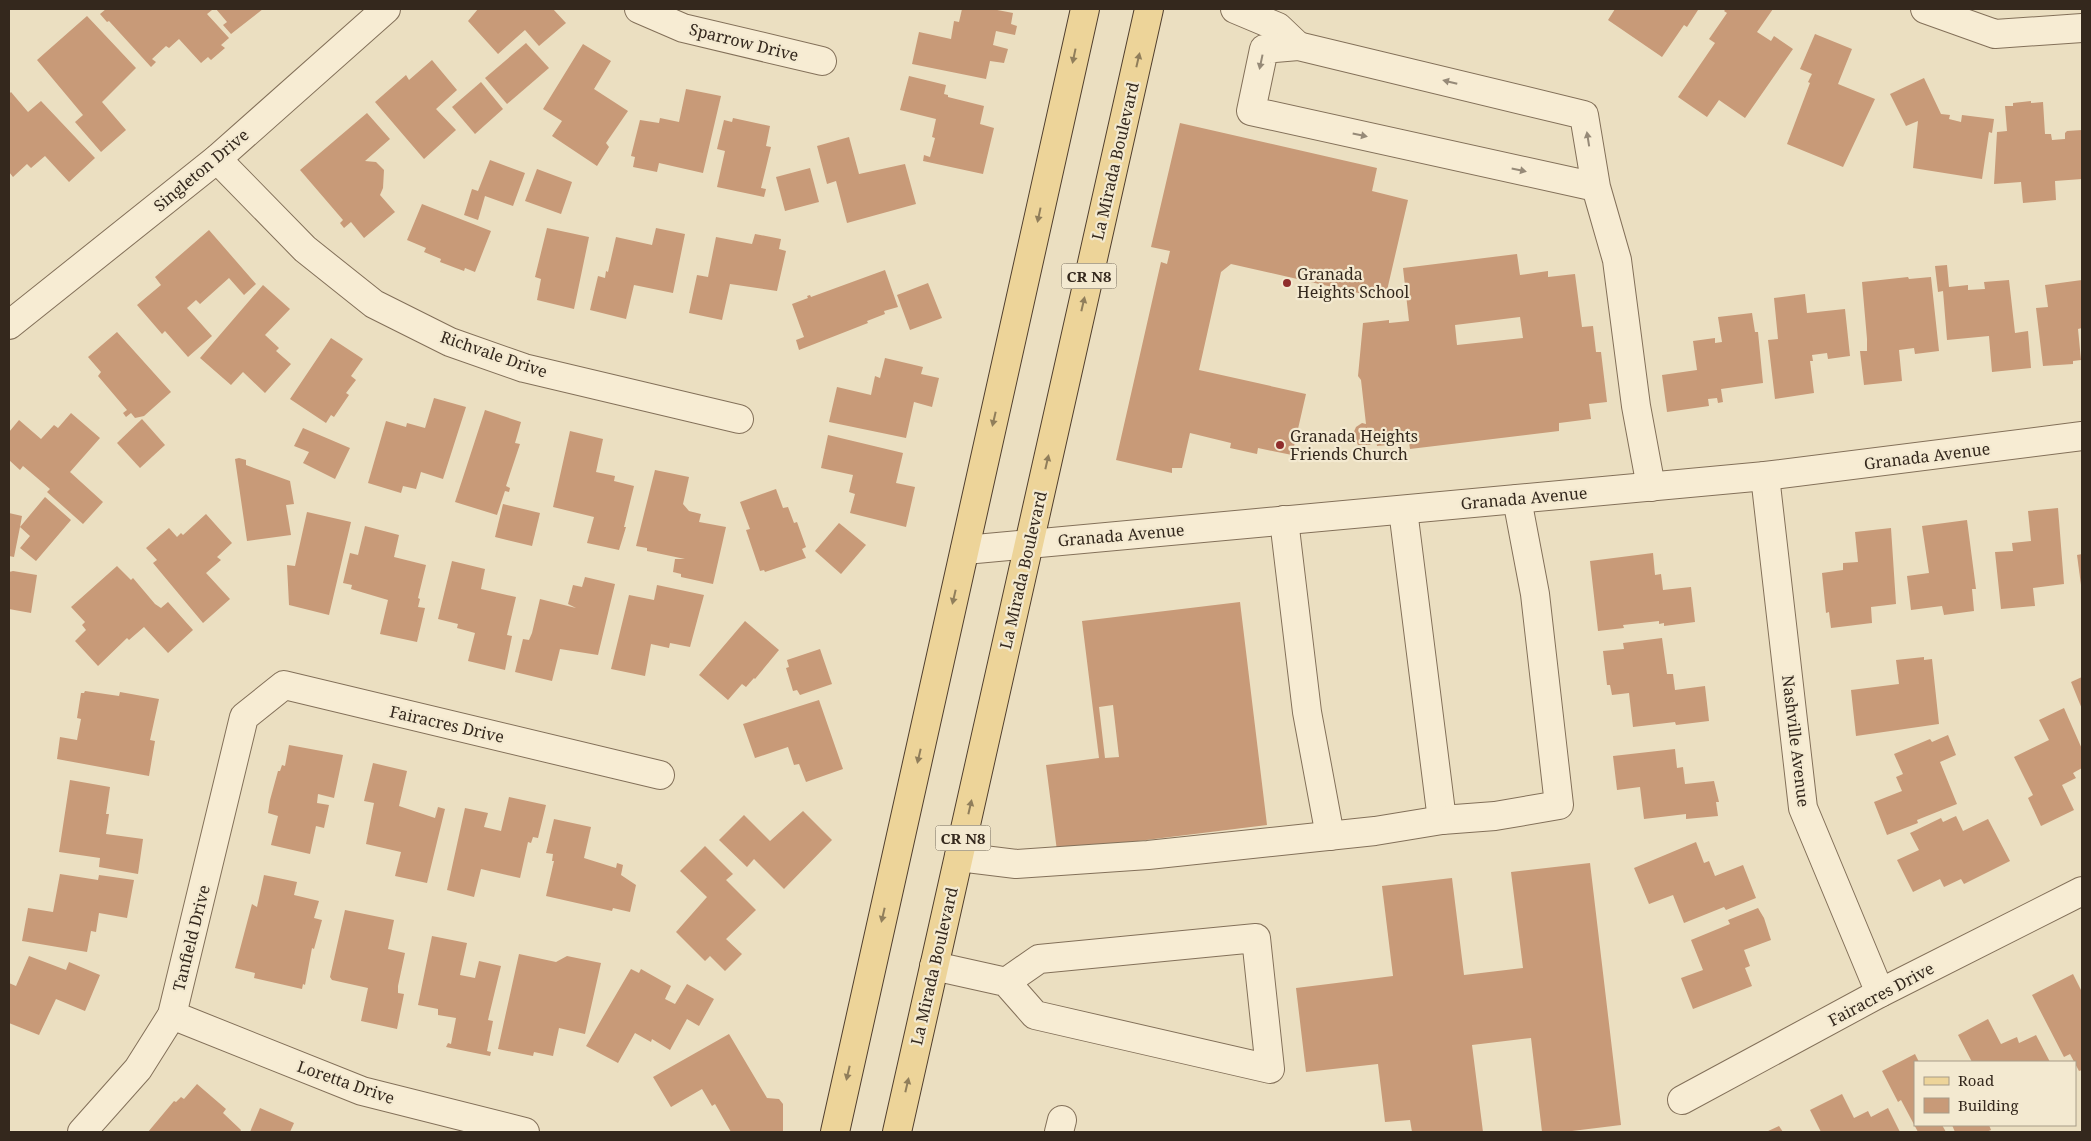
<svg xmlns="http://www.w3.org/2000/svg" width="2091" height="1141" font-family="'Noto Serif',serif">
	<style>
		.building { fill: #c89a78; fill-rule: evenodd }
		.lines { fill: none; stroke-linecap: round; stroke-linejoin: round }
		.minor-casing { stroke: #837059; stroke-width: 30 }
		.major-casing { stroke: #513f2e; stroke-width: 30 }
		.minor { stroke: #f7ecd3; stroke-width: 28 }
		.major { stroke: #edd499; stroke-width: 28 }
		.oneway { fill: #907e5b }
		.oneway2 { fill: #968a78 }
		.poi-dot { fill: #8f2d2c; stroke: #f3e9d0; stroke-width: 2 }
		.labels { text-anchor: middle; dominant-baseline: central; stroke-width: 4.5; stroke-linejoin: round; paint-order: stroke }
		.shield { fill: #f3e9d0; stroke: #6d6253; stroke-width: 1 }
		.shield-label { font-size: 15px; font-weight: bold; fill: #34281d }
		.street-label { font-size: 16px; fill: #34281d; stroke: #f3e9d0 }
		.poi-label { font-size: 16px; fill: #34281d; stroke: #f3e9d0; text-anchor: start }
	</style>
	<rect width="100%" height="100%" fill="#ebdfc1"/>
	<g class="building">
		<path d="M106,9H211L212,10L207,14L229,38L221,45L225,48L211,60L208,57L201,63L179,39L169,48L166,46L152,59L156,62L151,67L109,21L107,22L100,14Z"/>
		<path d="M216,9H263L231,34L223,25L227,22Z"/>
		<path d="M478,9H553L566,23L539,46L525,30L498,54L468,21Z"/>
		<path d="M962,9H992L1013,13L1011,24L1017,26L1015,35L996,31L993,45L1008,49L1004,63L990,61L986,79L912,64L919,32L951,39L954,21L959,22Z"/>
		<path d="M1615,9H1696L1698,10L1687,27L1684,25L1662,57L1608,20Z"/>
		<path d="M1726,9H1773L1757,32L1771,41L1774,36L1793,49L1745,118L1719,100L1707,117L1678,97L1715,43L1709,39L1727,13L1724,11Z"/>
		<path d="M87,16L136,68L102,102L126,130L101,152L75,122L83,115L37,60Z"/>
		<path d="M1815,34L1852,49L1838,84L1875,99L1843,167L1787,144L1810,83L1808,82L1812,74L1800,69Z"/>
		<path d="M526,43L549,68L507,104L485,78Z"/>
		<path d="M583,44L611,61L594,89L628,111L606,143L609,147L597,166L552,136L562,121L543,109Z"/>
		<path d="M432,60L457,90L436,109L456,130L424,159L375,102L406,75L409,80Z"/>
		<path d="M909,76L946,85L944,94L948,95V97L984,106L980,124L994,128L983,174L923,161L924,155L930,157L935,138L932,137L936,119L900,110Z"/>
		<path d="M1924,78L1941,114L1950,115L1949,119L1961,122L1962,115L1994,119L1992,133L1989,132L1982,179L1913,168L1918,121L1906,126L1890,94Z"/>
		<path d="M481,82L503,109L475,134L452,107Z"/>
		<path d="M686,89L721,96L703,173L659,163L657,172L633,167L635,157L631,156L640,120L659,123L660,118L679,122Z"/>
		<path d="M11,92L28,112L41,101L95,158L69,182L45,156L31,168L27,164L13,177L9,172V94Z"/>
		<path d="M2031,101V103L2043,102L2045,134H2051L2052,140L2065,139V133L2067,131L2082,130V179L2055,181L2056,200L2023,203L2021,182L1994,184L1997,132L2007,131L2005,106H2013V103Z"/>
		<path d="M367,113L390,139L365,161L376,162L384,170L383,188L380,195L395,212L364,238L351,222L344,228L340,223L343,220L300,170Z"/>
		<path d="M733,118L770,126L766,146L771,147L761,188L766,189L764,197L717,187L725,151L717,149L724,120L732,122Z"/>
		<path d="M1180,123L1377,168L1372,191L1408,200L1385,299L1231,264L1221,272L1199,370L1306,394L1292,455L1258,448L1257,454L1230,448L1231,443L1190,433L1182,468H1172V473L1116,460L1161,262L1167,264L1170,251L1151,247Z"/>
		<path d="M849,137L859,174L905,164L916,204L847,223L836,181L827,184L817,146Z"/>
		<path d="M490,160L525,173L513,206L485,196L478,220L464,215L472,189L478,191Z"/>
		<path d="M810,168L819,202L785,211L776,177Z"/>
		<path d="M537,169L572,182L561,214L525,201Z"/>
		<path d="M422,204L491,231L475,272L465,268L464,271L440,262L441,259L424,252L426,248L407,240Z"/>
		<path d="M547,228L589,237L574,309L537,300L541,279L535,277Z"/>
		<path d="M656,228L685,234L673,293L634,285L626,319L590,310L598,276L605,278L606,271L608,272L616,237L652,245Z"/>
		<path d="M209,230L256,284L244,295L229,278L200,304L196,300L187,308L212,336L188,357L165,331L162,334L137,305L161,285L155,277Z"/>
		<path d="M755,234L781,239L779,249L786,251L777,291L730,284L722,320L689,313L697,275L708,277L716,237L752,244Z"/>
		<path d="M1517,254L1520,275L1548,271V277L1575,274L1582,327L1593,326L1596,352H1601L1607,402L1589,404L1591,419L1559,423V431L1410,449L1409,443L1377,446L1376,438L1370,445H1358L1353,434L1356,427L1362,423L1366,424L1361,380L1358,376L1363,323L1389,320V323L1409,321L1403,268ZM1520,317L1523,338L1457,345L1455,325Z"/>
		<path d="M1947,265L1949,287L1968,285V290L1985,289L1984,282L2009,280L2015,333L2028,331L2031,368L1992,372L1989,336L1947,340L1943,291L1938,292L1935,266Z"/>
		<path d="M885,270L898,307L884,311L885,314L867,321L868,323L799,350L796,340L804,337L792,304L808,298L807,296L810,295L811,297Z"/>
		<path d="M1908,277L1909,279L1931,277L1939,351L1915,354L1914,348L1899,350L1902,381L1864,385L1860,351H1867V339L1862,282Z"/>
		<path d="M2082,280V328L2078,329L2081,360L2073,361V364L2043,366L2036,308L2048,307L2045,285Z"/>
		<path d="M928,283L942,318L910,330L897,295Z"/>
		<path d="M263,285L290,309L265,335L279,348L276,351L291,364L265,393L243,372L231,385L200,358Z"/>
		<path d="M1805,294L1807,313L1845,309L1850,356L1828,359L1827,353L1812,355L1813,361H1810L1814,393L1775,399L1768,340L1778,339L1774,298Z"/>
		<path d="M1752,313L1755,332H1758L1763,383L1721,389L1723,402L1718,403L1717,398L1708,399L1709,406L1667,412L1662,375L1697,370L1693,341L1715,338V343L1722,342L1718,317Z"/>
		<path d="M117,332L171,392L144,416L135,418L131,413L126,417L123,413L127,410L98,376L101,372L88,357Z"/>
		<path d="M331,338L363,359L351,376L356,380L346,393L349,395L334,417L331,415L326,423L290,399Z"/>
		<path d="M885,358L923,367L921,374L939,378L932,407L914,402L906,438L829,422L837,387L871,395L875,376L880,378Z"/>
		<path d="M434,398L466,407L443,479L421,472L416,489L403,486L401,493L368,483L386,421L406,427L407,423L425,428Z"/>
		<path d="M485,410L521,422L515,443L520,444L506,486L510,488L509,492L505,491L497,515L455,502Z"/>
		<path d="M71,413L100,438L70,472L103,502L83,524L47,492L50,489L23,466L20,470L9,460V432L19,420L41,439L54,425L58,428Z"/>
		<path d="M142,419L165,445L140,468L117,443Z"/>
		<path d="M303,428L350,448L335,479L303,463L309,452L294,446Z"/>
		<path d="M570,431L603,439L596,472L615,476L614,481L634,486L624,527H626L619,550L587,543L594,517L553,507Z"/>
		<path d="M828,435L903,453L896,483L915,487L906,527L850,513L855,494L849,492L853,475L821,468Z"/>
		<path d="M239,458L246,460V465L290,481L294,504L286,505L291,535L247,541L235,459Z"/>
		<path d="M655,470L689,477L683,504L689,511L701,514L699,522L726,527L713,584L681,577V574L673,572L675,559H685L647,551V548L636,546Z"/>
		<path d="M776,489L783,508L788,507L794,523L797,522L806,547L802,549L806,558L765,572L764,570L760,571L746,530L750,529L740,502Z"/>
		<path d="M45,497L71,520L36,561L20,548L30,536L20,527L14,557L9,556V513L22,516L20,527Z"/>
		<path d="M503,504L540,513L532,546L495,537Z"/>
		<path d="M2058,508L2064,584L2033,588L2035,606L2001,609L1995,552L2013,551L2012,543L2031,541L2028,511Z"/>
		<path d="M307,512L351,522L329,615L289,605L287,565L295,566Z"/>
		<path d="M206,514L232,543L217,557L221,560L206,573L230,599L203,623L153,563L157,560L146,548L169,528L177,537L181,533L183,535Z"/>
		<path d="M1967,520L1976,589H1972L1974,611L1944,615L1942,606L1911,610L1907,576L1929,573L1922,526Z"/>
		<path d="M839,523L866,545L841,574L815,551Z"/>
		<path d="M365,526L399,535L394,557L426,565L418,598L420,599L418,607L425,608L417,642L380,634L388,600L351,589L352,585L343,583L350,553L358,555Z"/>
		<path d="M1891,528L1896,604L1871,607L1872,623L1831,628L1829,612L1826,613L1822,573L1843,570V563L1858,562L1855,532Z"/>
		<path d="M1653,553L1655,575L1661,574L1663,590L1691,587L1695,622L1664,626V623L1659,624V621L1623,625L1624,628L1598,631L1590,561Z"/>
		<path d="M2082,554V585H2081L2077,555Z"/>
		<path d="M452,561L485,569L481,589L516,597L507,635L512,636L505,670L468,661L475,633L457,628L458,624L438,619Z"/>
		<path d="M117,566L131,580L133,578L155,604L161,608L168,602L193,630L168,653L144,627L129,640L127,638L98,666L75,641L86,630L82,625L85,622L71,607Z"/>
		<path d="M13,571L37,575L31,613L9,609V572Z"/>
		<path d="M585,577L615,584L598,655L560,649L552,681L515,672L523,639L529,640L532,633L540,599L576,608L568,604L573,585L582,587Z"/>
		<path d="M657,585L704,595L690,647L670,643L669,648L651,644L645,676L611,669L629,595L654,600Z"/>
		<path d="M1240,602L1267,825L1057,851L1046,765L1099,758L1082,621ZM1113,705L1119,757L1105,758L1099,707Z"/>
		<path d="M745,621L779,650L755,679L754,678L746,687L742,684L728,700L699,675Z"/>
		<path d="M1662,638L1667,674H1673L1675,690L1705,686L1709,721L1676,725L1675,722L1633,727L1629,693L1612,695L1610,685H1607L1603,651L1624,649L1623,643Z"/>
		<path d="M820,649L832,684L800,695L797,690L793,691L786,668L789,667L787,660Z"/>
		<path d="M1924,657V660L1932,659L1939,724L1856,736L1851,690L1899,684L1896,660Z"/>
		<path d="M2082,677V709L2071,682Z"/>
		<path d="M85,691L119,696L120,692L159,699L150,740L155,741L149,776L57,759L60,737L77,740L81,719L77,718L81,693H84Z"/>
		<path d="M819,700L843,769L806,782L799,764L794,765L788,747L755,758L743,724Z"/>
		<path d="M2064,708L2082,749V768L2073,773L2076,778L2062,785L2074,810L2041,826L2028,798L2033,795L2014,757L2049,740L2039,720Z"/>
		<path d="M1948,735L1956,755L1940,762L1957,804L1917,820L1918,823L1887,835L1874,802L1902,791L1896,777L1903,774L1894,754L1930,739L1932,742Z"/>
		<path d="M289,745L343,755L334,798L318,794L317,803L329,805L324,828L316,826L310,854L271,845L278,816L268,813L270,800L278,771H280L282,765L285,766Z"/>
		<path d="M1675,749L1677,768L1683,767L1685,784L1714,781L1719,802H1716L1718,816L1686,819V814L1644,819L1640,787L1617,790L1613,756Z"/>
		<path d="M373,763L407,771L399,806L435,818L438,807L445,809L427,883L395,876L401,852L366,844L374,803L364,801Z"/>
		<path d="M70,780L110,787L106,814H109L106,834L143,839L138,874L99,867L100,858L59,852Z"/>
		<path d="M509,797L546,805L538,838L533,837L531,843L528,842L520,878L481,869L474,897L447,890L465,808L488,813L484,827L501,831Z"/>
		<path d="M803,811L832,840L784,889L754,859L747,867L719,840L744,815L770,841Z"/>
		<path d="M1956,816L1963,831L1988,819L2010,861L1964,884L1961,879L1944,887L1940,879L1913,892L1897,860L1919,850L1910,833L1941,818L1943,822Z"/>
		<path d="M554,819L591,827L584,858L616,868L617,863L623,865L621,875L636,885L630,912L613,908L612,911L546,896L554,861H552L553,854L546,853Z"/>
		<path d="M1696,842L1704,863L1709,861L1715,876L1743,865L1756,898L1726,910L1724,907L1684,923L1673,895L1649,904L1634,868Z"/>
		<path d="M705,846L733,874L726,880L756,910L726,939L742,954L725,971L710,956L705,961L676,932L707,897L680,871Z"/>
		<path d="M1590,863L1621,1125L1564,1132H1542L1531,1038L1472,1045L1483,1132H1412L1410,1120L1385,1122L1378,1064L1306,1072L1296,988L1393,976L1382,886L1452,878L1464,975L1523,968L1511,872Z"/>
		<path d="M60,874L98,880L99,875L134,880L127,918L99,913L96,932L91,931L87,952L22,941L28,908L53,912Z"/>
		<path d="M264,875L297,882L294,895L319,901L314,918L322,920L314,949L312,948L305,985L303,984L302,989L254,978L255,973L235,968L252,904L257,907Z"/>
		<path d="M1758,908L1764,918L1771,940L1744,950L1750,966L1745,968L1752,986L1693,1009L1681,978L1703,970L1691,940L1730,924L1728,920Z"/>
		<path d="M345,910L394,920L388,949L405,953L398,986V993L404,994L397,1029L361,1021L368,988L332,980L330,977Z"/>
		<path d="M432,936L467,943L460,975L475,978L479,961L501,966L488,1020L493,1021L487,1051L491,1052L490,1056L446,1047L448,1043L451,1044L456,1018L438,1015V1009L418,1005Z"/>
		<path d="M519,954L556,962L567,956L601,963L585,1034L559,1028L553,1056L534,1052L533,1056L498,1049Z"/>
		<path d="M29,956L66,970L69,962L100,975L85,1011L56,999L39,1035L9,1023V983L16,986Z"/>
		<path d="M631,969L639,973L641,969L671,986L665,999L675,1004L687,984L714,999L699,1026L687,1019L670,1050L652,1039L651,1042L635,1033L618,1063L586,1046Z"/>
		<path d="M2073,974L2082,992V1070L2079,1071L2070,1054L2064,1057L2032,995Z"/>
		<path d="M1988,1019L2001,1044L2017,1037L2019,1043L2036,1035L2050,1062H1972L1958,1035Z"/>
		<path d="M729,1034L767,1098L779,1099L783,1104V1131L731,1132L715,1104L712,1106L702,1089L671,1107L653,1077Z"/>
		<path d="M1915,1054L1919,1062H1915V1125H1942L1946,1132H1918L1901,1100L1898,1102L1882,1071Z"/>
		<path d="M197,1084L226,1109L223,1113L241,1130L240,1132H148L174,1101L176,1102L181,1097L184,1099Z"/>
		<path d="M1842,1094L1854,1118L1868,1111L1871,1117L1888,1108L1900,1132H1821L1810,1110Z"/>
		<path d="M260,1108L294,1123L290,1132H250Z"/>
		<path d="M1952,1125H1989L1991,1130L1986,1132H1955Z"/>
		<path d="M1779,1126L1783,1132H1766Z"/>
	</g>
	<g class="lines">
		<g class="minor-casing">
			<g id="minor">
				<path d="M639,9L683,28L822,61"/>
				<path d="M1235,9L1278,27L1298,46"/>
				<path d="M1925,9L1995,34L2082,28"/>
				<path d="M217,159L305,249L374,304L450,342L524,368L739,419"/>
				<path d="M1596,187L1251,111L1264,49L1298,46L1584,115L1596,187L1617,260L1636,406L1651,487"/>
				<path d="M9,325L217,159L386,9"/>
				<path d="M1765,476L1803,808L1880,993"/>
				<path d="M1403,510L1442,820L1495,816L1559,805L1535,594L1517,499"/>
				<path d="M1284,520L1307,712L1330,836"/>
				<path d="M965,550L1765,476L2082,436"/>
				<path d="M959,857L1016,864L1148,855L1375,831L1442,820"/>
				<path d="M934,966L1006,982L1035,1015L1270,1069L1256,938L1039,959L1006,982"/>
				<path d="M172,1015L362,1091L525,1132"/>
				<path d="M1682,1100L1880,993L2082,891"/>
				<path d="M82,1132L138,1069L172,1015L244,717L284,685L660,775"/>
				<path d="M1059,1132L1062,1120"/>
			</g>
		</g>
		<g class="major-casing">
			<g id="major">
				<path d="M835,1132L1085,9"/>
				<path d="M897,1132L1149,9"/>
			</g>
		</g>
		<use href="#minor" class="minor"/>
		<use href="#major" class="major"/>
	</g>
	<defs><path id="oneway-solid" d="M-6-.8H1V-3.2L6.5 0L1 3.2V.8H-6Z" transform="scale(1.25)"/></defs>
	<g class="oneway">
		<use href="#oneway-solid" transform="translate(1074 56) rotate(102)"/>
		<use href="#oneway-solid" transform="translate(1138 60) rotate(-77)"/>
		<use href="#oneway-solid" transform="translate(1039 215) rotate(102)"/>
		<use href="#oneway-solid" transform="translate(1083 304) rotate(-77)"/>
		<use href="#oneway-solid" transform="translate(994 419) rotate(103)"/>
		<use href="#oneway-solid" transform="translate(1047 462) rotate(-77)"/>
		<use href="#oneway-solid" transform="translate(954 597) rotate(103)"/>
		<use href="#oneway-solid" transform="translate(919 756) rotate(103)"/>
		<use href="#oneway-solid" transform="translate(970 807) rotate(-77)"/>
		<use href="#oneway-solid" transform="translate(883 915) rotate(103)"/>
		<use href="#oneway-solid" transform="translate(848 1073) rotate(103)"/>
		<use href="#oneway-solid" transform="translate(907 1085) rotate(-77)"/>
	</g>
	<g class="oneway2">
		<use href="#oneway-solid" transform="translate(1261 62) rotate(102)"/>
		<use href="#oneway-solid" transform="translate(1450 82) rotate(-166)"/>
		<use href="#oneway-solid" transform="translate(1360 135) rotate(12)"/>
		<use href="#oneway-solid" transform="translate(1588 139) rotate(-99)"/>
		<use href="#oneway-solid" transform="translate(1519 170) rotate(12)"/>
	</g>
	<g class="poi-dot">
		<circle cx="1287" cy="283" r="5"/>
		<circle cx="1280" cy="445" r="5"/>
	</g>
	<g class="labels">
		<g class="shield">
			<rect x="1061.5" y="263.5" width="55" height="25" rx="4"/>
			<rect x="935.5" y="825.5" width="55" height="25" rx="4"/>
		</g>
		<g class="shield-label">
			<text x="1089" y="276">CR N8</text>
			<text x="963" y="838">CR N8</text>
		</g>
		<g class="street-label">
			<text transform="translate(744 42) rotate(14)">Sparrow Drive</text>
			<text transform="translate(1115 161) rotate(-77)">La Mirada Boulevard</text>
			<text transform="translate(201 170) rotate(-40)">Singleton Drive</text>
			<text transform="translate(494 354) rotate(19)">Richvale Drive</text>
			<text transform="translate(1927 456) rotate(-7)">Granada Avenue</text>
			<text transform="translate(1524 498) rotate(-5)">Granada Avenue</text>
			<text transform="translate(1121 535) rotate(-5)">Granada Avenue</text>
			<text transform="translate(1023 570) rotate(-77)">La Mirada Boulevard</text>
			<text transform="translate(447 724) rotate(13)">Fairacres Drive</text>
			<text transform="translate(1796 741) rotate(83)">Nashville Avenue</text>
			<text transform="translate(191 938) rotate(-76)">Tanfield Drive</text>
			<text transform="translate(934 966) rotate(-77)">La Mirada Boulevard</text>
			<text transform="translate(1881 994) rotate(-28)">Fairacres Drive</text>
			<text transform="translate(346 1082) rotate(19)">Loretta Drive</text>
		</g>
		<g class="poi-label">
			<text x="1297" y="274">Granada<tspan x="1297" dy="18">Heights School</tspan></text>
			<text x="1290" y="436">Granada Heights<tspan x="1290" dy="18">Friends Church</tspan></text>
		</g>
	</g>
	<rect width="2091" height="1141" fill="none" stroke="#34281d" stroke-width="20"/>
	<rect x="1914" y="1061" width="162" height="65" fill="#f3e9d0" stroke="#a79c88"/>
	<rect x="1924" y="1077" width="25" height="8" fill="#edd499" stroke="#a79c88"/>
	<text x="1958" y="1086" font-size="15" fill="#34281d">Road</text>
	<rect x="1924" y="1098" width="25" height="15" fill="#c89a78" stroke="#a79c88"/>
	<text x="1958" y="1111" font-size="15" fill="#34281d">Building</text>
</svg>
